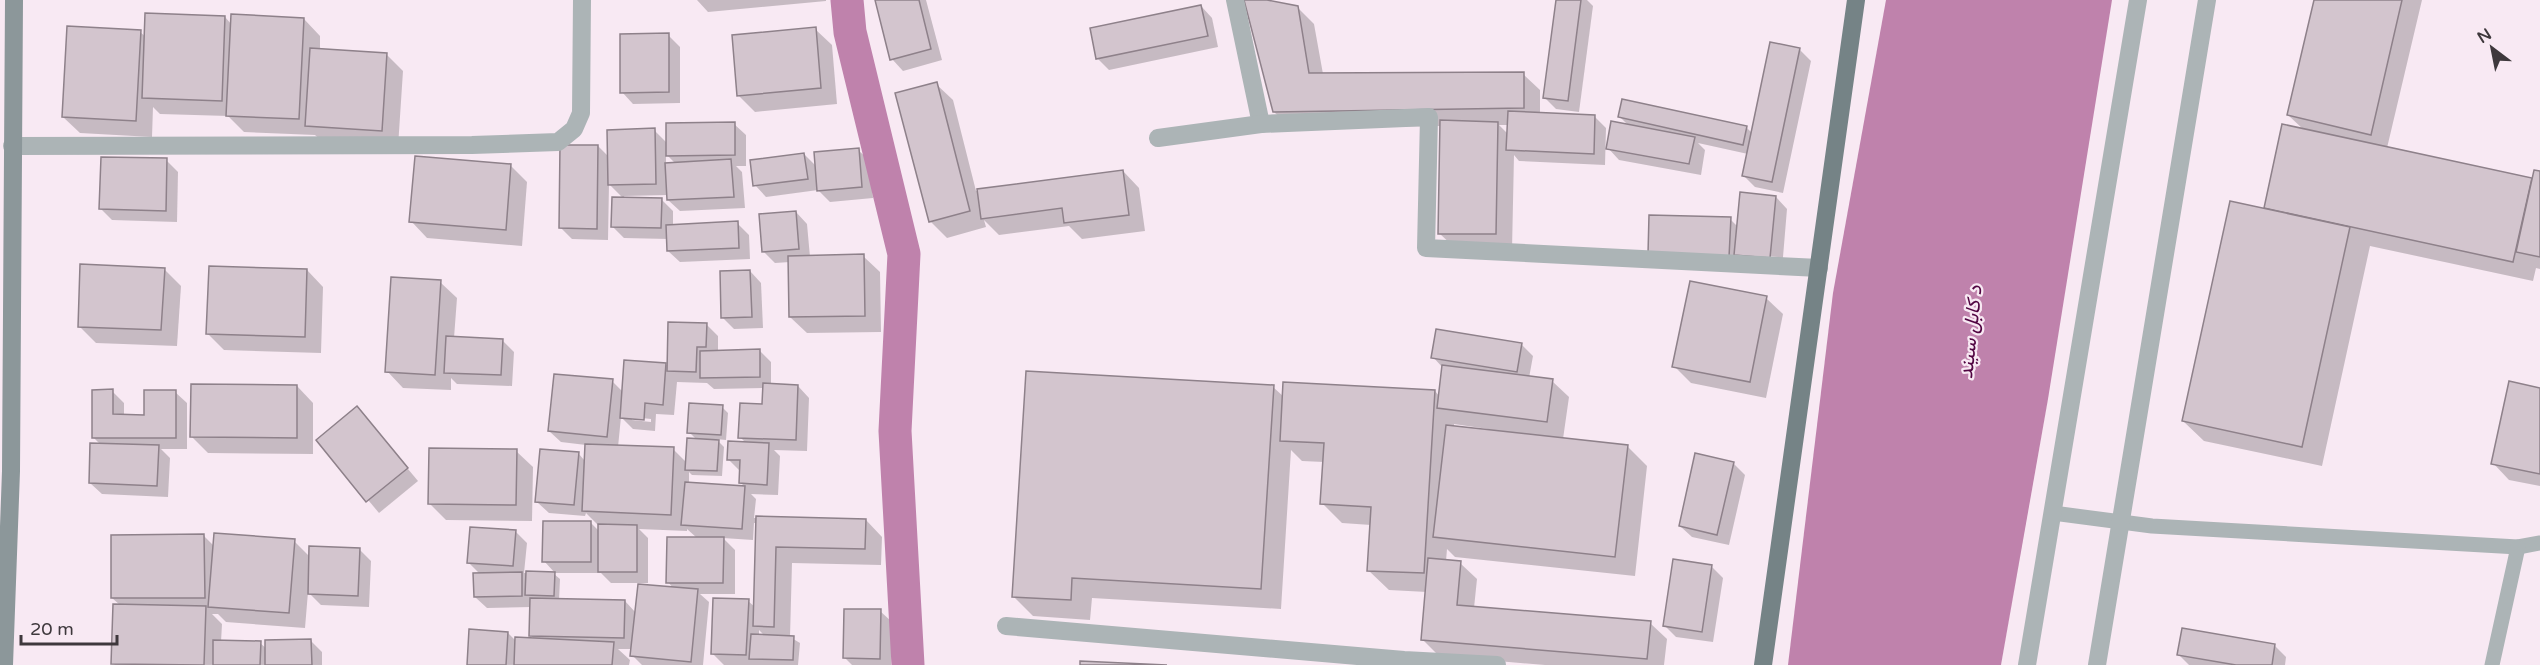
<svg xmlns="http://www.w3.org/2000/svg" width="2540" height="665" font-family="'Varela Round',Vazirmatn,sans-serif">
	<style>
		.water { fill: #bf82ac }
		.shadow { fill: #0003; fill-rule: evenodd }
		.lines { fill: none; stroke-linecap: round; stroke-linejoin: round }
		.canal { stroke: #bf82ac; stroke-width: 33 }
		.building { fill: #d3c5ce; stroke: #8e818a; stroke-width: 1.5 }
		.service { stroke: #acb4b6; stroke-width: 15 }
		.minor { stroke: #acb4b6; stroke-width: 18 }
		.secondary { stroke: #8c979a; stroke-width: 18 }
		.primary { stroke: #758386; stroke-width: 18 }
		.labels { text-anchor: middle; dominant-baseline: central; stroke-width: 4.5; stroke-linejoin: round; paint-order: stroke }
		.water-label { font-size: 20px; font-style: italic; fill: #500441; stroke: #f8e9f3 }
	</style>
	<rect width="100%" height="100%" fill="#f8e9f3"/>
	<path class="water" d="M1886,0H2112L2048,399L2001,665H1788L1833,293Z"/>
	<g class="shadow">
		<path d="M697,0H826V1L708,12Z"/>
		<path d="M876,0H926L942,60L903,71L892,59Z"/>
		<path d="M1246,0L1297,7L1314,24L1323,74H1523L1540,90V114L1595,117L1606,128L1605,165L1519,161L1514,155L1512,250L1456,249L1439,233L1441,126L1291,128L1274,112ZM1499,125H1509L1508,134Z"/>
		<path d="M1558,0H1587L1593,6L1579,112L1556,109L1544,97Z"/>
		<path d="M2315,0H2422L2387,148L2533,179L2540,173V269L2536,268L2533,281L2370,246L2322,466L2204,441L2183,421L2265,210L2284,126L2304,130L2288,115Z"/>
		<path d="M1201,6L1212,18L1218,47L1109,70L1097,58Z"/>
		<path d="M225,17L232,25L304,19L320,36V50L387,55L403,71L398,147L323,142L315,135L244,132L228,116L160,114L153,107L152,137L80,133L63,117L140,32L146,37Z"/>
		<path d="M815,29L832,45L837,104L755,112L738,95Z"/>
		<path d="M668,35L680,47V103L633,104L622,92Z"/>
		<path d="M1799,49L1811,61L1783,193L1755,187L1743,175L1748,154L1698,143L1705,150L1701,175L1619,160L1608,148L1629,126L1619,116L1746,127L1752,133Z"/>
		<path d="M936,84L953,100L976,191L1123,171L1139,188L1145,231L1082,239L1069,226L999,235L984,220L986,227L947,238L930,221Z"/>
		<path d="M734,124L746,135V166H736L742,172L745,208L680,211L668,200V195L624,196L625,199H661L673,211V226L737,223L749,235L750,259L680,262L668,251V239L624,238L613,227L624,199L609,184L608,240L572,239L561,228L598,146L609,157L654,130L667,143ZM666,154L676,164H666Z"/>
		<path d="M858,150L870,161L873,198L830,202L818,190L766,197L755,185L804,154L817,167Z"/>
		<path d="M166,160L178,172L177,222L112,220L100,208Z"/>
		<path d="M511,166L527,182L522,246L427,238L411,221Z"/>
		<path d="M1776,197L1787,209L1782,269L1661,265L1730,219L1738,227ZM1746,254L1778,257V260Z"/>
		<path d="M796,212L807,224L810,257L863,256L880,272L881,332L807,333L790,317V262L775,263L763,251Z"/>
		<path d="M164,269L181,286L177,346L96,343L79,326Z"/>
		<path d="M307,270L323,287L321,353L224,350L208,334Z"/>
		<path d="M750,271L761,283L763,328L734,329L723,318Z"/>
		<path d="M440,282L457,298L454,338L503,341L514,352L512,386L457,384L451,378V390L403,388L387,371Z"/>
		<path d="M1766,298L1783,314L1766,398L1691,383L1674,366Z"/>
		<path d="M706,324L718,336V352L759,350L771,362V385L798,386L809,398L807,451L774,450L780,456L778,495L751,494L756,499L754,518L866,520L882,537L881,565L792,563L790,637L800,643L798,665H724L712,653L748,601L755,607L757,523H754L753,540L723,538L735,550V594H700L709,602L703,665H642L632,655V649H618L630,660L629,665H468L508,633L517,642L535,640L531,635V607L487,608L475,597L480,574L468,562L515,531L527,543L524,573L554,574L560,579L559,600L625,601L636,613L674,589L668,582L697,538L687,529V531L639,529L648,538V583H611L601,573H555L544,561L590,522L599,531V526L586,513L585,516L549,513L537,502L578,453L585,461L586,445L561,442L549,431L612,381L623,392L626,362L668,365ZM677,382L707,383L714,389L764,388L763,406L740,437L746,443L729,460L741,472L740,482L745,487L689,484V472L692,475L722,476L724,447L716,439L726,440L728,413L722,407L689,432L697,440L687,463L673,449L618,447L621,417L633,429L655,431L656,414L674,415ZM632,417L651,419V422L632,420ZM759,630L765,636H759Z"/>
		<path d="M1521,344L1533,356L1529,378L1552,381L1569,397L1563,439L1627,446L1647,466L1635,576L1455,557L1447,549L1446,561L1460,563L1477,579L1474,608L1650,623L1667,639L1664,665H1545L1439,656L1423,640L1427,592L1389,590L1368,570L1371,525L1342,523L1322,503L1324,462L1302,461L1291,450L1281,609L1092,598L1090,620L1033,616L1013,596L1273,387L1284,397L1435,391L1440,397L1443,368L1433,357ZM1454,424L1488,429V431L1454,428Z"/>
		<path d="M297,386L313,403V454L208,453L192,437Z"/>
		<path d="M2540,389V486L2509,480L2493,463Z"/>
		<path d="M112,391L124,403V416H145L175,392L187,403V449H161L170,458L168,497L102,494L90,483L100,444L93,437Z"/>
		<path d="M357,408L418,481L379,513L318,440Z"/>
		<path d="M516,451L533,467L532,521L446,520L430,504Z"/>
		<path d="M1733,463L1745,475L1729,545L1692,537L1680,526Z"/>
		<path d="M204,536L215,547L294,541L310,557L359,549L371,561L369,607L321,605L308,592L305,628L226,622L218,614H212L222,624L221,642L260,643L267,649L310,640L322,652V665H115L113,663L120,605L112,598Z"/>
		<path d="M1712,567L1723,578L1713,642L1676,637L1664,625Z"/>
		<path d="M880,611L892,622L891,665H852L845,658Z"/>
		<path d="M2275,646L2286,657L2285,665H2189L2179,655Z"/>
	</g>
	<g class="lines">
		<path class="canal" d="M847,0L850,32L904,254L895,431L908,665"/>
	</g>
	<g class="building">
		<path d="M875,0H919L931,49L890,60Z"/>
		<path d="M1244,0H1267L1298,6L1309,73L1524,72V108L1273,112Z"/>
		<path d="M1556,0H1581L1568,101L1543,98Z"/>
		<path d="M2314,0H2402L2371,135L2287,115Z"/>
		<path d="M1201,5L1208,36L1096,59L1090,28Z"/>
		<path d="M145,13L225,16L222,101L142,98Z"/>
		<path d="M231,14L304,18L299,119L226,116Z"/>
		<path d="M67,26L141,30L136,121L62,117Z"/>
		<path d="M816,27L821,88L737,96L732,35Z"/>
		<path d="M669,33V92L620,93V34Z"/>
		<path d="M1770,42L1800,48L1772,182L1742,176Z"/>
		<path d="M310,48L387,53L382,131L305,126Z"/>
		<path d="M937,82L970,211L929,222L895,93Z"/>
		<path d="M1622,99L1747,126L1743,145L1618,117Z"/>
		<path d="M1508,111L1595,115L1594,154L1506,150Z"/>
		<path d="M1440,120L1498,122L1496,234H1438Z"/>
		<path d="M1611,121L1695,137L1689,164L1606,149Z"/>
		<path d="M735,122V155L666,156V123Z"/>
		<path d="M2282,124L2532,178L2513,262L2264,208Z"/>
		<path d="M655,128L656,184L608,185L607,130Z"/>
		<path d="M560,145H598L597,229L559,228Z"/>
		<path d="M859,148L862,187L817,191L814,152Z"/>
		<path d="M804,153L808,179L753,186L750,160Z"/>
		<path d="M415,156L511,164L506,230L409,222Z"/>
		<path d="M101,157L167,158L166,211L99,209Z"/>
		<path d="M731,159L734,197L667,200L665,163Z"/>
		<path d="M1123,170L1129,215L1064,223L1062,208L981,219L977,189Z"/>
		<path d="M2534,170L2540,171V257L2516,252Z"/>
		<path d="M1740,192L1776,196L1770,258L1734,255Z"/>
		<path d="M612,197L662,198L661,228L611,227Z"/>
		<path d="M2230,201L2350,227L2302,447L2182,421Z"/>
		<path d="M796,211L799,249L762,252L759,214Z"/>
		<path d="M1649,215L1731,217L1729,257L1648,254Z"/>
		<path d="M738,221L739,248L667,251L666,225Z"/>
		<path d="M864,254L865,316L789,317L788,256Z"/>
		<path d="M80,264L165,268L161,330L78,327Z"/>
		<path d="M209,266L307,269L305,337L206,334Z"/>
		<path d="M750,270L752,317L721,318L720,271Z"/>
		<path d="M391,277L441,280L435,375L385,372Z"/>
		<path d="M1690,281L1767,296L1750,382L1672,367Z"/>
		<path d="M668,322L707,323L706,347H697L696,372L667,371Z"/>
		<path d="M1436,329L1522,343L1517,372L1431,358Z"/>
		<path d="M446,336L503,339L501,375L444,373Z"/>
		<path d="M760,349V377L700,378V351Z"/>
		<path d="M624,360L666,363L663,405L645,403L644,420L620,418Z"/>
		<path d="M1442,365L1553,379L1547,422L1437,408Z"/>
		<path d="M1026,371L1274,385L1261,589L1072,578L1071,600L1012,597Z"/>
		<path d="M554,374L613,379L607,437L548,431Z"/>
		<path d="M2509,381L2540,388V474L2491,464Z"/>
		<path d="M1283,382L1435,390L1424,573L1367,571L1371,507L1320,504L1324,443L1280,441Z"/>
		<path d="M763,383L798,385L796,440L738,438L740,403L762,404Z"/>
		<path d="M191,384L297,385V438L190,437Z"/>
		<path d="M113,389V414L144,415V390H176V438H92V390Z"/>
		<path d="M689,403L723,405L721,435L687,433Z"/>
		<path d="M357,406L408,468L366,502L316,440Z"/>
		<path d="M1446,425L1628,445L1615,557L1433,537Z"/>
		<path d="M687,438L719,440L717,471L685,470Z"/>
		<path d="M728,441L769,443L767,485L739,483L740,460H727Z"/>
		<path d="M90,443L159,445L157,486L89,483Z"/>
		<path d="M585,444L674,447L671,515L582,511Z"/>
		<path d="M429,448L517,449L516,505L428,504Z"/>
		<path d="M540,449L579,452L574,505L535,502Z"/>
		<path d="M1695,453L1734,462L1717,535L1679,526Z"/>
		<path d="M685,482L745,486L742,529L681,525Z"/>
		<path d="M756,516L866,519L865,549L776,547L774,627L753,626Z"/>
		<path d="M543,521H591V562H542Z"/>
		<path d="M598,524L637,525V572H598Z"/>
		<path d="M470,527L516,530L513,566L467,563Z"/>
		<path d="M214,533L295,539L289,613L208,607Z"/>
		<path d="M204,534L205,598H111V535Z"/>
		<path d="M667,537H724L723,583H666Z"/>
		<path d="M309,546L360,548L358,596L308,594Z"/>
		<path d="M1428,558L1461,561L1457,605L1651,621L1647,659L1421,640Z"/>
		<path d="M1673,559L1712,565L1702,632L1663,626Z"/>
		<path d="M526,571L555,572L554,596L525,595Z"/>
		<path d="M522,572V596L474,597L473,573Z"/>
		<path d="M638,584L698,589L691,662L630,656Z"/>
		<path d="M530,598L625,600L624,638L529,636Z"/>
		<path d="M713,598L749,599L746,655L711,654Z"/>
		<path d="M113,604L206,606L204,665L111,664Z"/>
		<path d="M844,609H881L880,659L843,658Z"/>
		<path d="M2182,628L2275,644L2272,665H2236L2177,655Z"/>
		<path d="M469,629L508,632L506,665H467Z"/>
		<path d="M751,634L794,636L793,660L749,659Z"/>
		<path d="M515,637L614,642L612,665H514Z"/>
		<path d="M311,639L312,665H265V640Z"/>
		<path d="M213,640L261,641L260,665H213Z"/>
		<path d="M1080,661L1167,665H1080Z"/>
	</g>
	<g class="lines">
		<g class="service">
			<path d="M2053,513L2152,526L2518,547L2540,543"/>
			<path d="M2492,665L2518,547"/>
		</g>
		<g class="minor">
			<path d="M1235,0L1261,124"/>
			<path d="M1158,138L1261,124L1429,117L1426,248L1819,268"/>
			<path d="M12,146L472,145L558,142L574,129L581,113L582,0"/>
			<path d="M1006,626L1404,660L1497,665"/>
			<path d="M2027,665L2138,0"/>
			<path d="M2097,665L2207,0"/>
		</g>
		<path class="secondary" d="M4,665L11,471L14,0"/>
		<path class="primary" d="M1763,665L1856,0"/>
	</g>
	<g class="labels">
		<g class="water-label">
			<text transform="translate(1971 332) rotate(-84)">د کابل سيند</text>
		</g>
	</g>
	<g transform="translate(2492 48) rotate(328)" stroke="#f8e9f3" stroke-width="4.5" paint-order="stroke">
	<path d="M0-4.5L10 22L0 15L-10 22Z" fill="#3e383c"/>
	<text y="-9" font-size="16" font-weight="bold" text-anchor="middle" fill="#3e383c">N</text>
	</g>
	<path d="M21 635v9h96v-9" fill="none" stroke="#3e383c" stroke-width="3"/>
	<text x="30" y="635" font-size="18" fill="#3e383c" stroke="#f8e9f3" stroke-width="4.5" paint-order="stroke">20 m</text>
</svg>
